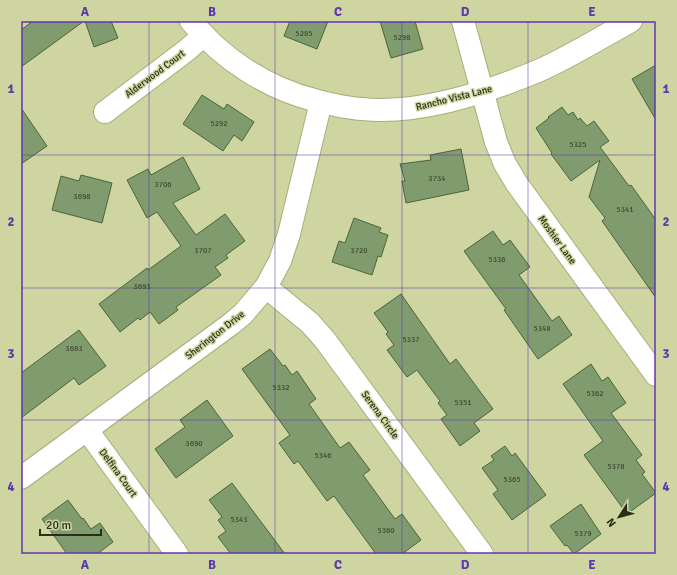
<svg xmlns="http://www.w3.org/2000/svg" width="677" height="575" font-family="Signika,sans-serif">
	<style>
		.building { fill: #809c6f; stroke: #4a643a }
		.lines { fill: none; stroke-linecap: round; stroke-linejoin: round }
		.street-casing { stroke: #a7ae7a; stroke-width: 24 }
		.street { stroke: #fff; stroke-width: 22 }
		.grid { fill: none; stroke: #6036ae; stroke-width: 1; stroke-opacity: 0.55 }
		.labels { text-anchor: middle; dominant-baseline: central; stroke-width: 3; stroke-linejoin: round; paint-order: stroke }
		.number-label { font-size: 8px; fill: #40492e }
		.street-label { font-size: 10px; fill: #2a2d18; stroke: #ced5a0 }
		.neatline { fill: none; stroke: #6036ae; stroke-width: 1.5 }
		.grid-label { font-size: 13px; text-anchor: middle; font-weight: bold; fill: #6036ae }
	</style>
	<rect width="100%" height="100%" fill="#ced5a0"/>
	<g class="building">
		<path d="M33,21H84L21,67V30Z"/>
		<path d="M85,21H111L118,38L94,47Z"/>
		<path d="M290,21H328L317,49L284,36Z"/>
		<path d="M380,21H415L423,49L391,58Z"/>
		<path d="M656,65V120L632,79Z"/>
		<path d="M202,95L224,109L227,104L254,122L242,141L234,135L223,151L183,124Z"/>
		<path d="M562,107L568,115L573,112L578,120L580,118L587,126L594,121L609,141L600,147L629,186L631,185L656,220V298L602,221L605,218L589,197L600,160L571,181L551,154L552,153L536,128L549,118L548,117Z"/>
		<path d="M21,108L47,146L21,164Z"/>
		<path d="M461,149L469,190L406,203L402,181H405L400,164L431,160L430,155Z"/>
		<path d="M183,157L200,189L173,203L196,235L225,214L245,241L226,255L228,258L215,267L221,275L176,307L178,310L159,324L150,312L140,320L138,318L120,332L99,304L147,268L148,270L181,246L157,212L147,218L127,180L148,169L151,175Z"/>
		<path d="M81,175L112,183L102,223L52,210L61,176L79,181Z"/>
		<path d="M354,218L381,228L379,232L388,235L381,257L378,256L372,275L332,262L339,241L345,243Z"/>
		<path d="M493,231L503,245L510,240L530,267L519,275L552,321L559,316L572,335L538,359L504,310L506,309L464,251Z"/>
		<path d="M401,294L450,364L456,359L493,409L474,423L480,431L460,446L441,419L447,415L438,403L440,401L417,370L407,377L387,350L394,345L386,334L388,332L374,313Z"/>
		<path d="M79,330L106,366L79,385L74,378L21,418V373Z"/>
		<path d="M270,349L283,366L285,365L292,375L297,371L316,399L309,404L340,448L349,442L370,470L363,475L395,519L402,514L421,540L402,554H376L334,496L327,501L298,461L294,464L279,443L290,435L242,369Z"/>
		<path d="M591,364L602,381L608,377L626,403L611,413L642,455L636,460L645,472L642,474L656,493L627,514L584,455L603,441L563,384Z"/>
		<path d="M207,400L233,436L176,478L155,449L185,427L180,420Z"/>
		<path d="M505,446L512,456L515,453L546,495L512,520L493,494L498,490L482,468L494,460L491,456Z"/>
		<path d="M232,483L285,554H231L218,537L226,531L218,520L222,517L209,500Z"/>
		<path d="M68,500L82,519L83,518L91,529L100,523L113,542L97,554H67L42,519Z"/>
		<path d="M581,504L601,534L574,554L567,545L565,546L550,526Z"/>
	</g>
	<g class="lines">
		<g class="street-casing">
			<g id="street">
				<path d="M191,21C222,59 267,88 314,100C330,104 345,108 362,109C391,112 420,108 449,101C479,94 509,83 538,71C570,57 600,38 631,21"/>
				<path d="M463,21L496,142L505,164L517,184L656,375"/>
				<path d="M105,112L187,50L204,35"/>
				<path d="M266,287L310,323L325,340L482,554"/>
				<path d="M87,430L177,554"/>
				<path d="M21,478L231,324L243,314L266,287L280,261L289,234L321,102"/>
			</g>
		</g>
		<use href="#street" class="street"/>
	</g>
	<path class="grid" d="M149,21V554M275,21V554M402,21V554M528,21V554M21,155H656M21,288H656M21,420H656"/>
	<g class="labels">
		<g class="number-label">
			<text x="304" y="33">5285</text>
			<text x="402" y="37">5298</text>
			<text x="219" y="123">5292</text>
			<text x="578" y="144">5325</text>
			<text x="437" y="178">3734</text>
			<text x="163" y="184">3706</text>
			<text x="82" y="196">3698</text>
			<text x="625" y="209">5341</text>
			<text x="203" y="250">3707</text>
			<text x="359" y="250">3720</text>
			<text x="497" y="259">5336</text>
			<text x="142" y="286">3693</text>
			<text x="542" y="328">5348</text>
			<text x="411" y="339">5337</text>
			<text x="74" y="348">3683</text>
			<text x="281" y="387">5332</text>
			<text x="595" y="393">5362</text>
			<text x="463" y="402">5351</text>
			<text x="194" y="443">3690</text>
			<text x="323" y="455">5346</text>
			<text x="616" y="466">5378</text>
			<text x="512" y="479">5365</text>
			<text x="239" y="519">5343</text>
			<text x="386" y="530">5360</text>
			<text x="583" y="533">5379</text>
		</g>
		<g class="street-label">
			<text transform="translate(155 74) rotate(-37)">Alderwood Court</text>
			<text transform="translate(454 98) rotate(-14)">Rancho Vista Lane</text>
			<text transform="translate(557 240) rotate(54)">Moshier Lane</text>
			<text transform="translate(215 335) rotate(-38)">Sherington Drive</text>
			<text transform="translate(380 415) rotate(54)">Serena Circle</text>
			<text transform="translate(118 473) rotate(54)">Delfina Court</text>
		</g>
	</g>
	<rect width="677" height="575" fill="none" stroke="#ced5a0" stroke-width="44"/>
	<g transform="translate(619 517) rotate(234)" stroke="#ced5a0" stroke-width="3" paint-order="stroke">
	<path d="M0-3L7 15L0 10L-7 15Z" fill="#2a2d18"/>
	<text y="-6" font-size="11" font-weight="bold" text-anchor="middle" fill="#2a2d18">N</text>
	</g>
	<path d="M40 529v6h61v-6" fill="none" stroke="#2a2d18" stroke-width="2"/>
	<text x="46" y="529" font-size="12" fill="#2a2d18" stroke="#ced5a0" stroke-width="3" paint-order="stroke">20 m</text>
	<rect x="22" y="22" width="633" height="531" class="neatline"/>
	<g class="grid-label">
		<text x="85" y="16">A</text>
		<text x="212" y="16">B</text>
		<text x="338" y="16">C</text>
		<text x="465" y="16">D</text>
		<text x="592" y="16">E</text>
		<text x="11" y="93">1</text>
		<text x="666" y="93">1</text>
		<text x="11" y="226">2</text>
		<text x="666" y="226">2</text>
		<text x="11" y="358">3</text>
		<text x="666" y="358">3</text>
		<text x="11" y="491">4</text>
		<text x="666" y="491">4</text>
		<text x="85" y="569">A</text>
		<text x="212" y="569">B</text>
		<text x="338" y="569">C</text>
		<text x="465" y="569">D</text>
		<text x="592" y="569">E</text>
	</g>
</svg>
